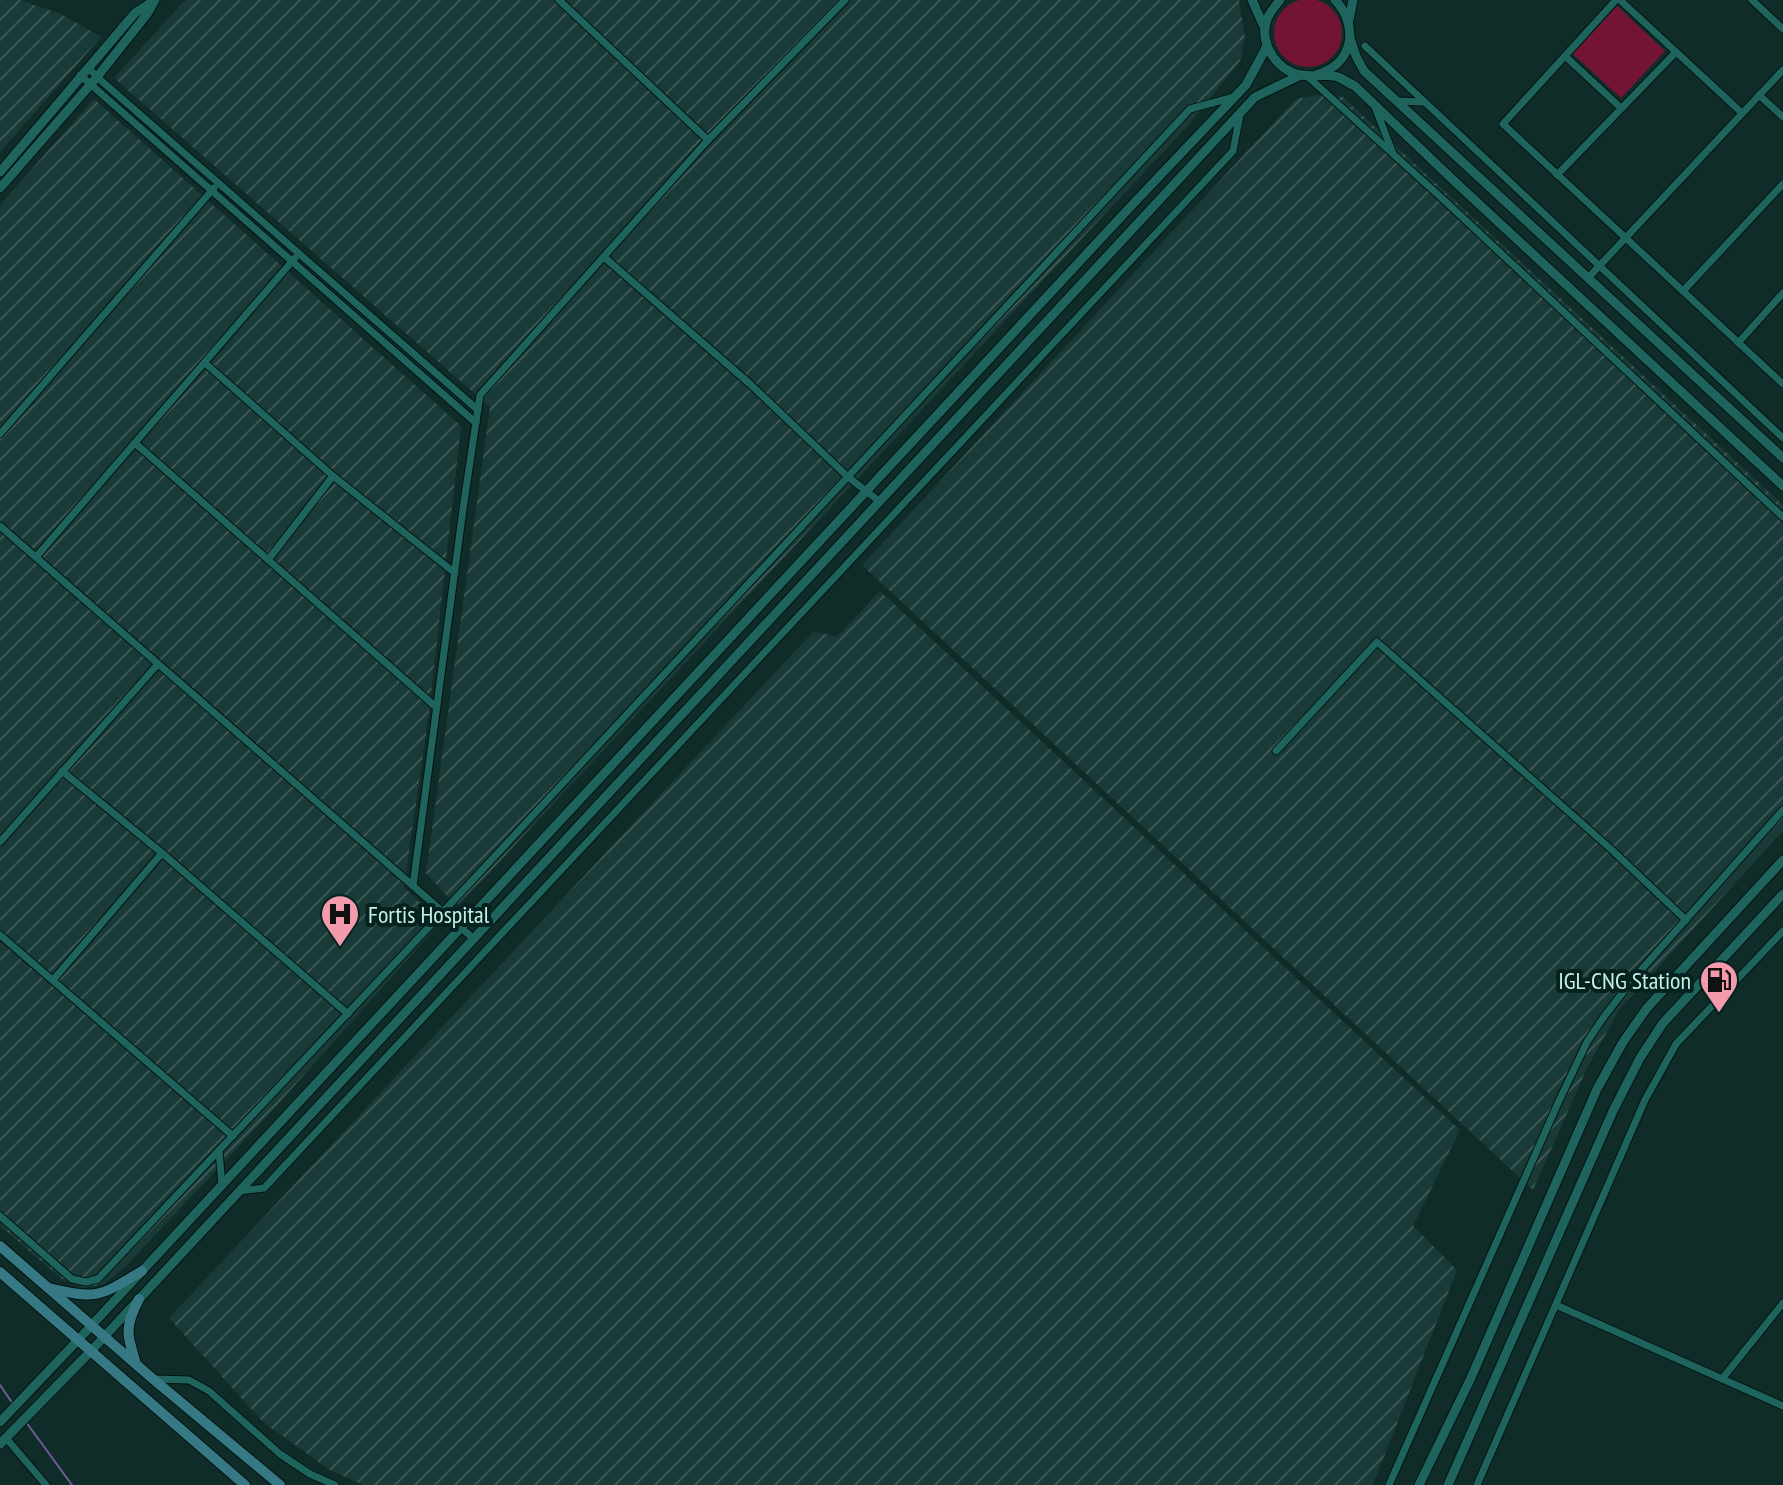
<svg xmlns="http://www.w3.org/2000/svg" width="1783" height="1485" font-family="'PT Sans Narrow',sans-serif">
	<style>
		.industrial { fill: url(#industrial-furrows) }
		.green { fill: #741435 }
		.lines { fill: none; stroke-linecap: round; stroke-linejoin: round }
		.stream { stroke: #715b94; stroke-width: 2 }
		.minor-casing { stroke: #001412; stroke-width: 9 }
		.tertiary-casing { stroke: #001412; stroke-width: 11 }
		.secondary-casing { stroke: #001412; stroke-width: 12 }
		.minor { stroke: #1f635d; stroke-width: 7 }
		.tertiary { stroke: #1f635d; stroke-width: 9 }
		.secondary { stroke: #367883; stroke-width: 10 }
		.labels { text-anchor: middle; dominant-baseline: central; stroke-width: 8; stroke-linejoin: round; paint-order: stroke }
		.poi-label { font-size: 24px; fill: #c8f1eb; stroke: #06221f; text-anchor: start }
	</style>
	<defs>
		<pattern id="industrial-furrows" width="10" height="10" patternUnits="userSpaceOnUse" patternTransform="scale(2)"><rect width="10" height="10" fill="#1a3a37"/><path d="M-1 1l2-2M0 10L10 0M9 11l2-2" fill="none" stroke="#3a5754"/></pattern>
	</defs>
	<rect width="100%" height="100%" fill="#102c29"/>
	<g class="industrial">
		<path d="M0,0H20L61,14L101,37L0,152Z"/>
		<path d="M185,0H1239L1245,38L1240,61L1189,124L459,905L446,895L426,873L490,407L114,78Z"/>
		<path d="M1316,95L1343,97L1783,505V831L1619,1010L1587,1068L1533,1190L862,565L1296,99Z"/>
		<path d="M94,99L461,426L429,713L404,887L440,923L270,1113L125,1267L104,1284L83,1288L63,1280L0,1226V205Z"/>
		<path d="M880,591L1460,1130L1413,1226L1457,1270L1373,1485H363L330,1470L264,1423L169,1318L814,631L837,637Z"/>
	</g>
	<g class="green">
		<circle cx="1308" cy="33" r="34"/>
		<path d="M1617,6L1665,51L1621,98L1573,54Z"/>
	</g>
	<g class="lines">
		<g class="stream">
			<path d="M0,1385L13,1404"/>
			<path d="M26,1422L72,1485"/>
		</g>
		<g class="minor-casing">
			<g id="minor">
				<path d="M559,0L708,140"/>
				<path d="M1616,0L1503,124L1783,384"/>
				<path d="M1620,0L1742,113"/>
				<path d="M1752,0L1783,29"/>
				<path d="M1365,46L1783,438"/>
				<path d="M1565,56L1621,108"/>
				<path d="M88,67L97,77L478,410"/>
				<path d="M80,75L476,423"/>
				<path d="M1307,76L1445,201L1783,517"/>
				<path d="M1759,95L1783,117"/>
				<path d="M1397,101L1422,102"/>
				<path d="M1375,107L1392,151"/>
				<path d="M1557,175L1676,52"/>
				<path d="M604,257L750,384L847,476L880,502"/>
				<path d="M1588,278L1783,70"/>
				<path d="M1683,291L1783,184"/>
				<path d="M1738,343L1783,293"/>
				<path d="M205,363L333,476L455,573"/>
				<path d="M0,434L214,188"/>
				<path d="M135,443L436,707"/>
				<path d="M0,526L474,939"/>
				<path d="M36,557L295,258"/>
				<path d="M268,560L333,476"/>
				<path d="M1276,751L1377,642L1612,850L1686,920"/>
				<path d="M62,771L162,853L348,1014"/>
				<path d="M0,842L158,664"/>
				<path d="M413,886L463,509L480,395L708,140L845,0"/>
				<path d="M0,935L233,1136"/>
				<path d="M53,980L162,853"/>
				<path d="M219,1151L222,1186"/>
				<path d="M239,1191L264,1188L1233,151L1240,115"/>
				<path d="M0,1216L72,1279L86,1282L98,1279L443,912L1190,109L1234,97"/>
				<path d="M1556,1305L1783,1406"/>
				<path d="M155,1379L189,1380L209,1391L280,1454L310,1474L335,1485"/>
				<path d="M1722,1379L1783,1303"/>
				<path d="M6,1438L46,1485"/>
				<path d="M1389,1485L1558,1103L1587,1042L1603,1018L1634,978L1783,810"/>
				<path d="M1477,1485L1645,1100L1676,1044L1783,931"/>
			</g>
		</g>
		<g class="tertiary-casing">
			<g id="tertiary">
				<path d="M1252,0L1265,29"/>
				<path d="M1280,0C1276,5 1272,10 1269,15C1257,37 1272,64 1293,73C1308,79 1324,73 1338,77C1343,79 1350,84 1355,86L1451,178L1783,486"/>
				<path d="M1349,20L1353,0"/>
				<path d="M1350,38L1356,56L1364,71L1783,458"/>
				<path d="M1318,74C1354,64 1359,25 1335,0"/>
				<path d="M0,172L135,13L152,2"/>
				<path d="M0,188L97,77L147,14L155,0"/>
				<path d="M0,1422L78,1340L1133,204L1246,85L1267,46"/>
				<path d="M0,1444L91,1351L1255,97L1301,75"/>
				<path d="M1419,1485L1470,1380L1597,1089L1623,1042L1647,1008L1783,860"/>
				<path d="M1448,1485L1613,1111L1640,1058L1663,1023L1783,894"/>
			</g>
		</g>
		<g class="secondary-casing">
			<g id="secondary">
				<path d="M0,1246L153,1379L280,1485"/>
				<path d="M0,1272L245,1485"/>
				<path d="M49,1288C98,1300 100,1296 142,1271"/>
				<path d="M136,1364C127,1334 124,1328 139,1299"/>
			</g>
		</g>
		<use href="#minor" class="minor"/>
		<use href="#tertiary" class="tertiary"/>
		<use href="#secondary" class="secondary"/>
	</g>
	<defs>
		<g id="hospital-pin" transform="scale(2)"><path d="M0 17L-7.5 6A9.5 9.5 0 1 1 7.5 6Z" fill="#f39aac" stroke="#06221f"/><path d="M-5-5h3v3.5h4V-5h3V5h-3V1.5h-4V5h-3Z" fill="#111"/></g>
		<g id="fuel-pin" transform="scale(2)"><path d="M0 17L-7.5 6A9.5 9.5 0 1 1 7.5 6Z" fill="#f39aac" stroke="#06221f"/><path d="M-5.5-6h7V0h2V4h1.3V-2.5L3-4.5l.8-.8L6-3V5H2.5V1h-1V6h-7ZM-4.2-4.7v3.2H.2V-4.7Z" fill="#111"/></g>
	</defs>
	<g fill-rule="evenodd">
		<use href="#hospital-pin" x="340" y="914"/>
		<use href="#fuel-pin" x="1719" y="980"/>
	</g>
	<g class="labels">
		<g class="poi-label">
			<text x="368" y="914">Fortis Hospital</text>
			<text x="1691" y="980" text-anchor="end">IGL-CNG Station</text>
		</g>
	</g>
</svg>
